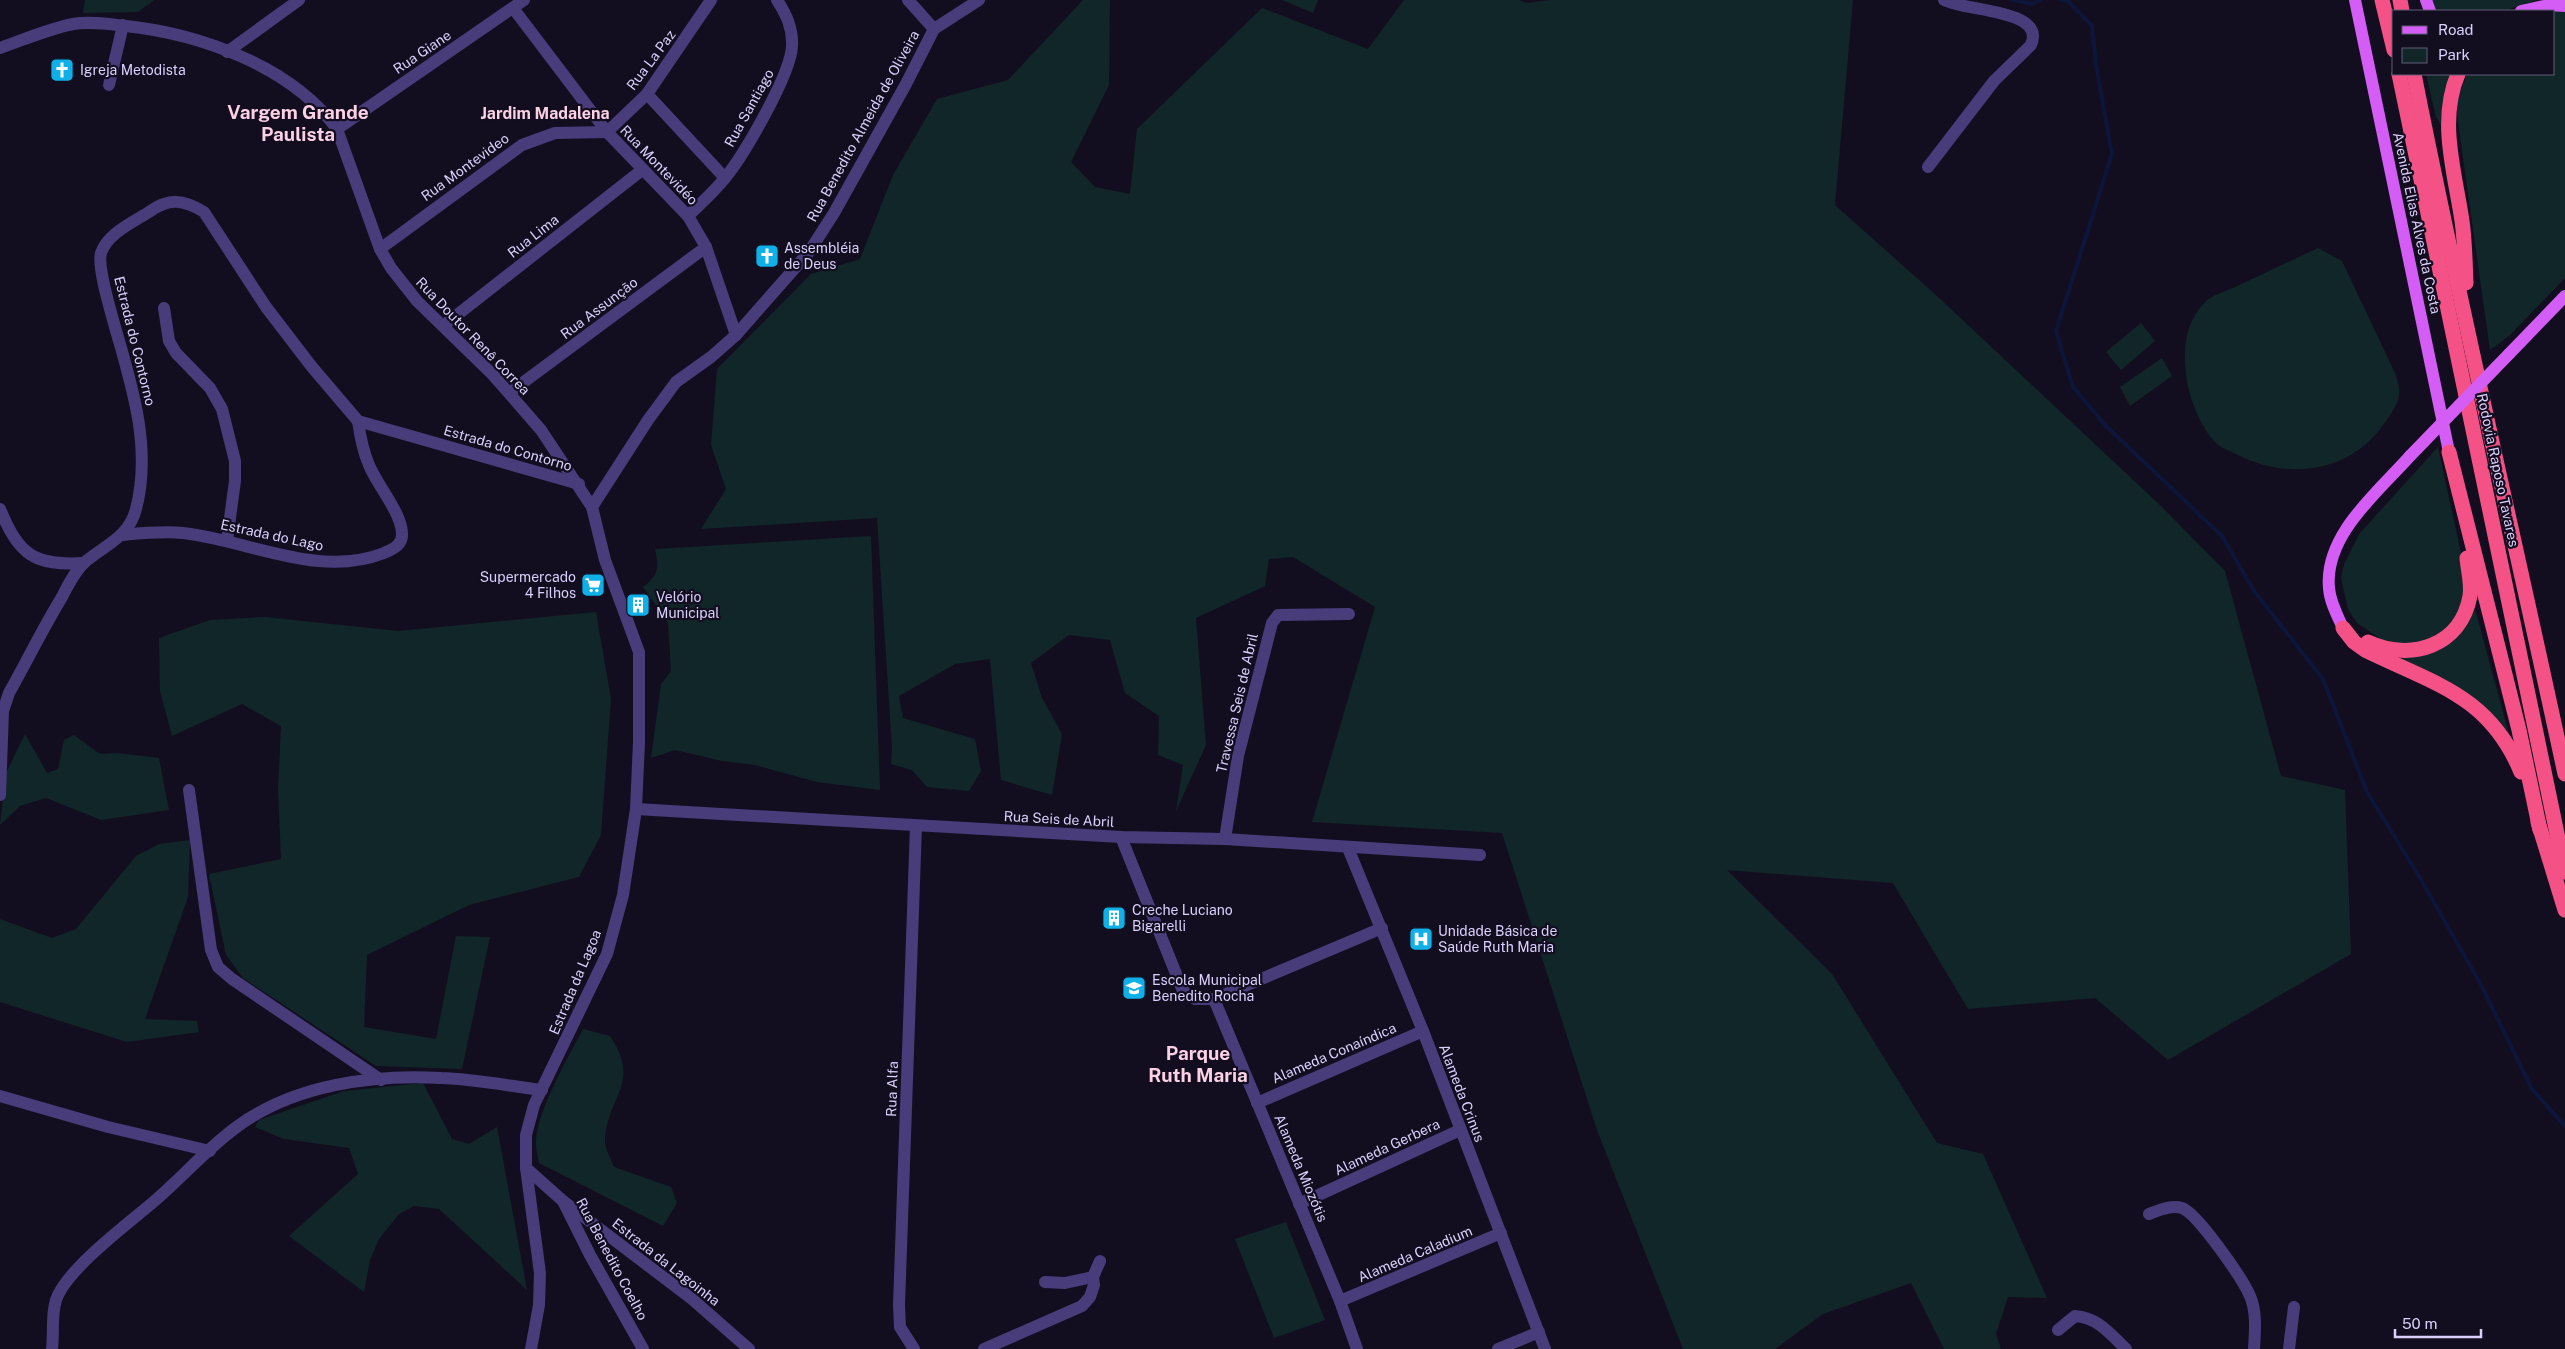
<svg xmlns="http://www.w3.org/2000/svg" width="2565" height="1349" font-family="'Public Sans',sans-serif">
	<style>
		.green { fill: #112628 }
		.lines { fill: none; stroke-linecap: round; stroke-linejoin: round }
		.stream { stroke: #0c153a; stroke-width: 4 }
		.minor { stroke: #483c7b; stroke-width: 12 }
		.major { stroke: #d45df5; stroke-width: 12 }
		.highway { stroke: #f45286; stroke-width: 15 }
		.major-bridge { stroke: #d45df5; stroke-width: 12 }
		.labels { text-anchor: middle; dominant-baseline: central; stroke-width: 4.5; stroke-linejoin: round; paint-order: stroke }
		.street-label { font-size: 14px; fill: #dbcffc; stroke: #130e1f }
		.poi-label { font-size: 14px; fill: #dbcffc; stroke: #130e1f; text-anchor: start }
		.quarter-label { font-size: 16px; font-weight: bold; fill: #fcd1e5; stroke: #130e1f }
		.district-label { font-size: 19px; font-weight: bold; fill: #fcd1e5; stroke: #130e1f }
	</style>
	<rect width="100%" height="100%" fill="#130e1f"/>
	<g class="green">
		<path d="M85,0H154L138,12L83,13Z"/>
		<path d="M1083,0H1110L1109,85L1071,162L1095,187L1130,194L1137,129L1262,8L1368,49L1404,0H1519L1526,3L1549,0H1853L1835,205L1937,296L2162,507L2225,571L2281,776L2345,790L2351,954L2168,1060L2095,998L1968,1009L1893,883L1727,870L1832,974L1937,1143L1983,1154L2047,1298L2008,1297L1996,1334L2001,1349H1944L1911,1283L1823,1314L1775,1349H1683L1597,1130L1502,833L1312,822L1375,607L1293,557L1269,559L1265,586L1196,618L1206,745L1176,811L1183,765L1158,755L1159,716L1125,693L1110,640L1069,635L1031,663L1042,698L1062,734L1052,795L1001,780L990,659L955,664L899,696L903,718L975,739L981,771L969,791L927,787L912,770L891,764L892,748L877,518L701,529L726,489L711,445L717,369L811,274L860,259L893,175L937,99L1008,80Z"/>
		<path d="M1282,0H1318L1313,13Z"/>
		<path d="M2431,0H2537L2504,11H2436Z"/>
		<path d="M2549,10L2565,12V278L2509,336L2490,350L2457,115L2458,98L2467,74H2554V11Z"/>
		<path d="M2426,74H2451L2446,89L2441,125L2436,117Z"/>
		<path d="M2318,248L2342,261L2395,373C2404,398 2398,403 2384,424C2350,473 2287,481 2236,454C2230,451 2221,448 2216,443C2200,427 2189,398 2186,375C2183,348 2185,323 2205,302C2212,295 2226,291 2235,287C2263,274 2290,261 2318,248Z"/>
		<path d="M2141,323L2155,341L2121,370L2106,352Z"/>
		<path d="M2162,358L2172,376L2130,406L2120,387Z"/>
		<path d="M2438,447L2461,553L2465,590L2457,616L2445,630L2419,644L2385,642L2357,623L2348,609L2341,578L2344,564L2360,533Z"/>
		<path d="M871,536L880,790L817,782L755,765L722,761L675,750L651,758L661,684L671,671L668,623L643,587C659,575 659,567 655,549Z"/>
		<path d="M2475,609L2510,738L2395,658C2435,658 2456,645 2475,609Z"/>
		<path d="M596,612L611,699L601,835L579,877L469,905L367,955L364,1027L436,1039L456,936L490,937L462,1069L376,1066L243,978L226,955L209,874L281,859L278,790L281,726L242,704L172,736L160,691L159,638L210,620L265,617L398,631Z"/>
		<path d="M25,734L47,773L58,769L64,740L74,735L100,754L118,753L159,758L169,810L101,820L46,798L20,806L0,825L6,773Z"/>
		<path d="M190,840L188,897L145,1019L197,1021L199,1032L127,1042L0,1002V919L52,938L76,929L136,856L159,844Z"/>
		<path d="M583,1029L610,1036C642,1084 607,1096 605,1141C605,1149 611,1159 614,1167L671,1187L677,1203L663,1226L539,1163C538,1157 536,1150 536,1144C535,1114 569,1056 583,1029Z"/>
		<path d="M423,1083L452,1139L469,1144L497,1127L527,1290L439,1209L414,1206L399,1214L379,1239L370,1260L364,1292L289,1236L358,1174L349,1148L284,1139L255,1127L259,1120L344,1091Z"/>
		<path d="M1286,1222L1325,1320L1274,1338L1235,1239Z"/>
	</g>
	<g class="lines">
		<g class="stream">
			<path d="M2013,0L2032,4L2040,0"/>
			<path d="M2062,0L2068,1L2092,26L2096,65L2112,154L2056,331L2073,387L2106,426L2222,536L2254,591L2323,679L2367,792L2420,878L2480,983L2532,1089L2565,1126"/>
		</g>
		<g class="minor">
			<path d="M908,0L934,29"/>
			<path d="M513,8L607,132L688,216L706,247L736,335"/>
			<path d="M0,48C23,40 48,29 73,24C89,21 109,24 126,26C200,34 291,66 337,129L380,249L391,268L417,301L493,375L541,430L592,507L605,560L639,652V742L636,809L623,895L607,954L534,1105L526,1135V1168L540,1273L539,1305L531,1349"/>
			<path d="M227,52L299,0"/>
			<path d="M109,85L123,25"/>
			<path d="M647,94L725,178"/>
			<path d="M337,129L524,0"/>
			<path d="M607,132L647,94L711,0"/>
			<path d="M1928,167L1994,81L2031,45C2046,9 1967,12 1944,0"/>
			<path d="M688,216C700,204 714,192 725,178C744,155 791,74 792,46C793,28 786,14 777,0"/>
			<path d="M380,249L522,145L555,133L607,132"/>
			<path d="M164,308L169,341L176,353L210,388L222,409L235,461V481L227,540"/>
			<path d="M443,326L642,170"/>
			<path d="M509,393L706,247"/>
			<path d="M592,507L648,420L676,382L711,357L736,335L809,252L834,213L906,84L934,29L979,0"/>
			<path d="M0,509C19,555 34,566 84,563"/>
			<path d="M122,535C143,533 162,531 183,533C248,540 318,579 384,553C393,549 403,545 402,533C401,512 377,485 369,465C363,451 360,436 358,421"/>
			<path d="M189,790L211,950L218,967L232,979L381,1080"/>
			<path d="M0,795L3,711L9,693C27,661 43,628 62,597C68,585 75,571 85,562C105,545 129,537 136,509C152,448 132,386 115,327C111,312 97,267 101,253C107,234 133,222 149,212C169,198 183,199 204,212L266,307L312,367L358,421L579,484"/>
			<path d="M636,809L1121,837L1225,839L1480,855"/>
			<path d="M1121,837L1183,991L1195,999H1214L1382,928"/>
			<path d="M1225,839L1238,756L1272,623L1278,615L1349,614"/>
			<path d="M1348,848L1423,1031L1545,1349"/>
			<path d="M1214,999L1340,1301L1357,1349"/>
			<path d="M0,1096L108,1127L210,1151"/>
			<path d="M1257,1103L1423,1031"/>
			<path d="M526,1168L563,1201L590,1255L643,1349"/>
			<path d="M563,1201L692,1299L749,1349"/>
			<path d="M1299,1204L1460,1130"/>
			<path d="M2149,1214C2160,1210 2171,1205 2182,1208C2197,1213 2243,1279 2250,1296C2257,1312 2255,1332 2254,1349"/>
			<path d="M1045,1282L1065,1283L1093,1277"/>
			<path d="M1340,1301L1501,1233"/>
			<path d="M2058,1330L2075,1316C2099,1318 2110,1334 2126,1349"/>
			<path d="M52,1349C54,1333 51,1316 56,1300C66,1270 126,1225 151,1204C181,1179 207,1148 238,1126C294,1085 373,1074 441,1078C475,1079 509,1086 542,1090"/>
			<path d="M914,1349L900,1327L899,1305L916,826"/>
			<path d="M984,1349L1082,1306L1090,1297L1094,1285L1093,1277L1100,1261"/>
			<path d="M1498,1349L1539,1332"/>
			<path d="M2289,1349L2294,1307"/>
		</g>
		<g class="major">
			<path d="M2355,0L2449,452"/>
			<path d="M2426,0L2430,11"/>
			<path d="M2521,11L2549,5L2565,6"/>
			<path d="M2509,354L2565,296"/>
			<path d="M2343,628C2337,615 2330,602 2329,588C2324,535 2378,492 2410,456"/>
		</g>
		<g class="highway">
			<path d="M2382,0L2394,50"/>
			<path d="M2400,0L2402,11"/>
			<path d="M2399,74L2565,872"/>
			<path d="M2414,74C2460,308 2515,540 2565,774"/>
			<path d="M2458,74C2438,121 2455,173 2462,221C2465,242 2465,262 2466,283"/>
			<path d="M2449,452L2519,730L2540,830"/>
			<path d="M2343,628L2354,642L2365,650C2434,684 2489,695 2521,772"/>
			<path d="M2368,642C2411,662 2461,646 2470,596C2472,584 2468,570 2467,558"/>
			<path d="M2538,822L2565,910"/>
		</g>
		<path class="major-bridge" d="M2410,456L2509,354"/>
	</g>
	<defs>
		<g id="church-square" transform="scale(1.25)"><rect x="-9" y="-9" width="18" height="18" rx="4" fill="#0fb0e8" stroke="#130e1f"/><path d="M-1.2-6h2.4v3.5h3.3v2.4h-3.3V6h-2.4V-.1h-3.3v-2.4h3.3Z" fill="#fff"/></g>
		<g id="supermarket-square" transform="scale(1.25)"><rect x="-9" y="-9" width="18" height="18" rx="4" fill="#0fb0e8" stroke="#130e1f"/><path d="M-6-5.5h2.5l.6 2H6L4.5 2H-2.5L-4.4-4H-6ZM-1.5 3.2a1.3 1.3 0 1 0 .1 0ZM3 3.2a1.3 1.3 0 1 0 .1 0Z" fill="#fff"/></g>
		<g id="building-square" transform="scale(1.25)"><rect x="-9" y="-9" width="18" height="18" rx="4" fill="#0fb0e8" stroke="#130e1f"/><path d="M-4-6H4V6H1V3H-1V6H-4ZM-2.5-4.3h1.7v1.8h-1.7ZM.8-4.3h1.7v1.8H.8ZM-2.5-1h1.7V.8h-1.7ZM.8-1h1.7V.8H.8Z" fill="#fff"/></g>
		<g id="hospital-square" transform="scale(1.25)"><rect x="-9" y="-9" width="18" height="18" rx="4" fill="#0fb0e8" stroke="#130e1f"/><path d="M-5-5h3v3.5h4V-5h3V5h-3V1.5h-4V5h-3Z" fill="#fff"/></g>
		<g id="school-square" transform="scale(1.25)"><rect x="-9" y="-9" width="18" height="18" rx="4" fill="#0fb0e8" stroke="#130e1f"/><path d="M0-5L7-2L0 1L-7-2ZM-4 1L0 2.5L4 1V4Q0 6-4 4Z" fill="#fff"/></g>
	</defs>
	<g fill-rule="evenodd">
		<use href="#church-square" x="62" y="70"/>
		<use href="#church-square" x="767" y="256"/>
		<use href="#supermarket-square" x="593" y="585"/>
		<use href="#building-square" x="638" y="605"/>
		<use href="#building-square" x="1114" y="918"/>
		<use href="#hospital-square" x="1421" y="939"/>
		<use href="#school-square" x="1134" y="988"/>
	</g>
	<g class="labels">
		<g class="street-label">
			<text transform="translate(422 52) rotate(-34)">Rua Giane</text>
			<text transform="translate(651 60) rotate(-53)">Rua La Paz</text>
			<text transform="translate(749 108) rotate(-61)">Rua Santiago</text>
			<text transform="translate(863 126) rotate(-61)">Rua Benedito Almeida de Oliveira</text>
			<text transform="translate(659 165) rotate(46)">Rua Montevidéo</text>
			<text transform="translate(465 167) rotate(-36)">Rua Montevideo</text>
			<text transform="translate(2417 223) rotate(78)">Avenida Elias Alves da Costa</text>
			<text transform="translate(533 236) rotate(-38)">Rua Lima</text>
			<text transform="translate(599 308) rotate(-37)">Rua Assunção</text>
			<text transform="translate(473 336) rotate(46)">Rua Doutor Renê Correa</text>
			<text transform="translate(135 341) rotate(76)">Estrada do Contorno</text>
			<text transform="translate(508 448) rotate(16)">Estrada do Contorno</text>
			<text transform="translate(2498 470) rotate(78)">Rodovia Raposo Tavares</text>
			<text transform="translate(272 535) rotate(12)">Estrada do Lago</text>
			<text transform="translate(1237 703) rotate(-77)">Travessa Seis de Abril</text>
			<text transform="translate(1059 819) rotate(3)">Rua Seis de Abril</text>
			<text transform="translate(575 982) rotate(-67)">Estrada da Lagoa</text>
			<text transform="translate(1334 1053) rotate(-23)">Alameda Conaíndica</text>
			<text transform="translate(892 1089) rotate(-88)">Rua Alfa</text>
			<text transform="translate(1462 1093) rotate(69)">Alameda Crinus</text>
			<text transform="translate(1387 1147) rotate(-25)">Alameda Gerbera</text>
			<text transform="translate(1301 1168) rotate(67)">Alameda Miozótis</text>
			<text transform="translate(1415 1254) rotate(-23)">Alameda Caladium</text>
			<text transform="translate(612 1259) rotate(62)">Rua Benedito Coelho</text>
			<text transform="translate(666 1262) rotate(38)">Estrada da Lagoinha</text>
		</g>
		<g class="poi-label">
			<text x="80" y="70">Igreja Metodista</text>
			<text x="784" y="248">Assembléia<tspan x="784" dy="16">de Deus</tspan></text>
			<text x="576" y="577" text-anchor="end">Supermercado<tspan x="576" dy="16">4 Filhos</tspan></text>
			<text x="656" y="597">Velório<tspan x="656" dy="16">Municipal</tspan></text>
			<text x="1132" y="910">Creche Luciano<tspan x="1132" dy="16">Bigarelli</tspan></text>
			<text x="1438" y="931">Unidade Básica de<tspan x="1438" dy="16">Saúde Ruth Maria</tspan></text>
			<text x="1152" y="980">Escola Municipal<tspan x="1152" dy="16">Benedito Rocha</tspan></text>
		</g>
		<g class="quarter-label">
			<text x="545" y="113">Jardim Madalena</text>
		</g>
		<g class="district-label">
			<text x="298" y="112">Vargem Grande<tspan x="298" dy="22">Paulista</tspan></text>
			<text x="1198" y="1053">Parque<tspan x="1198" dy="22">Ruth Maria</tspan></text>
		</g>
	</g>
	<rect x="2392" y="10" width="162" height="65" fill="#130e1f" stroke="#635b77"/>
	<rect x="2402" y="26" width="25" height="8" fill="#d45df5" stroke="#635b77"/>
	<text x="2438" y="35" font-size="15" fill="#dbcffc">Road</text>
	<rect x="2402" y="48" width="25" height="15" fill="#112628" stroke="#635b77"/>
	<text x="2438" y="60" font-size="15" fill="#dbcffc">Park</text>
	<path d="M2395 1329v8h86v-8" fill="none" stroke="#dbcffc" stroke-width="2.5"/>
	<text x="2402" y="1329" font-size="15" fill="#dbcffc" stroke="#130e1f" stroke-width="4" paint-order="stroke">50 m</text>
</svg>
